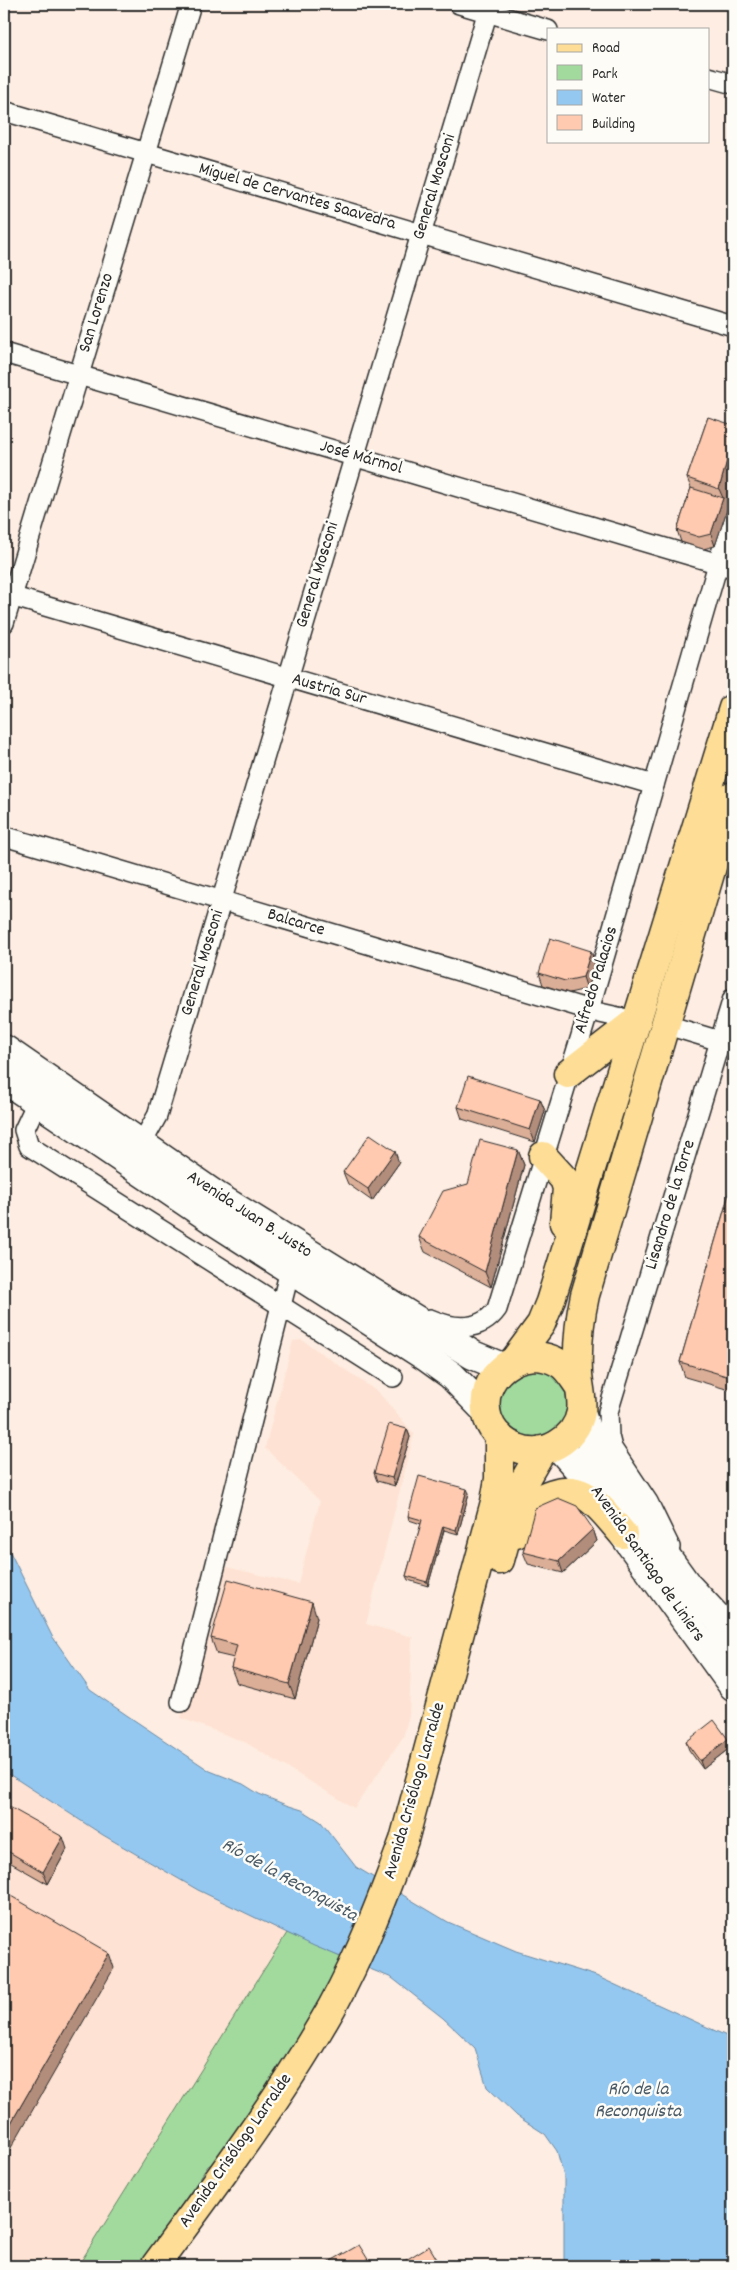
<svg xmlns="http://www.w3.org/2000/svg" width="737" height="2270" font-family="Dekko,sans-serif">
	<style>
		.built { fill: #fee2d3 }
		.green { fill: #a2da9e; stroke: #668264 }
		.water { fill: #94c8f1; stroke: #6a89a2 }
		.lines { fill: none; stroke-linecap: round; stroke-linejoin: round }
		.minor-casing { stroke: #2b2b2b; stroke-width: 22 }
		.secondary-casing { stroke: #2b2b2b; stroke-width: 31 }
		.primary-casing { stroke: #2b2b2b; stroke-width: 31 }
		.minor { stroke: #fdfcf7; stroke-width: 19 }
		.secondary { stroke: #fdfcf7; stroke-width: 28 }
		.primary { stroke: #fede96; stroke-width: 28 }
		.wall { fill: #dbae97; stroke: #2b2b2b }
		.shaded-wall { fill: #b28d7b; stroke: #2b2b2b }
		.building { fill: #ffcab0; stroke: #2b2b2b }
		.labels { text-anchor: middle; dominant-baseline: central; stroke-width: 5; stroke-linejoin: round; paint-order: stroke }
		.street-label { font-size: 18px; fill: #2b2b2b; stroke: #fdfcf7 }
		.water-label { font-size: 19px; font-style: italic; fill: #4a5a66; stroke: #fdfcf7 }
	</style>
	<rect width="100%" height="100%" fill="#feede2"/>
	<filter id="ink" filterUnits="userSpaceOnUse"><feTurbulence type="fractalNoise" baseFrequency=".02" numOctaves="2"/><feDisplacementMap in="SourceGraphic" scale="10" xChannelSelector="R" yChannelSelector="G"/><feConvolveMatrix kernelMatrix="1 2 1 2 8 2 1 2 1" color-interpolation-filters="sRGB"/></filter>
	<g filter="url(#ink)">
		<g class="built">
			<path d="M302,1340L379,1393L414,1434L366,1624L412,1637L409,1715L403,1737L354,1808L245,1742L181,1718L222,1566L298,1584L320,1501L265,1448L293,1341Z"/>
			<path d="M4,1771L103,1835L198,1890L287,1933L78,2266H4Z"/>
		</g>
		<g class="green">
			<path d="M544,1363L572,1389L567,1427L532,1443L499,1422C499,1372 495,1377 544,1363Z"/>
			<path d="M287,1933L345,1959L226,2157L208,2166L140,2266H78Z"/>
		</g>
		<path class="water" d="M4,1540L52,1636L90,1690L128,1716L210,1771L243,1784L259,1794L286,1805L302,1810L321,1822L356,1867L448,1922L516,1951L596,1976L733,2039V2266H564V2177L557,2151L545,2134L517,2116L487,2087L475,2048L443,2018L392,1978L314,1946L198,1890L103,1835L4,1771Z"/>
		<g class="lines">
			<g class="minor-casing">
				<g id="minor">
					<path d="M459,4L548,30"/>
					<path d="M708,77L733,84"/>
					<path d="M4,111L733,326"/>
					<path d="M4,353L733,568"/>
					<path d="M4,594L654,785"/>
					<path d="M4,623L191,4"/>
					<path d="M4,836L600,1013L636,1021"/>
					<path d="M667,1025L733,1045"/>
					<path d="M37,1102L24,1130L29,1146L393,1377"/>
					<path d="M142,1143L157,1116L490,4"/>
					<path d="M430,1319C453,1329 480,1333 497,1309L589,1010L733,512"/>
					<path d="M670,1547L648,1502L612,1448L609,1436L608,1412L733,998"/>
					<path d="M181,1702L290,1270"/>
				</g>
			</g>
			<g class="secondary-casing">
				<g id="secondary">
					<path d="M4,1049L218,1197L473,1355L502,1367"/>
					<path d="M4,1079L211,1219L426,1357L451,1375L486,1411"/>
					<path d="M581,1413L593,1449L604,1470L687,1585L716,1616L733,1640"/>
					<path d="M557,1445L596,1489L623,1534L733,1686"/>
				</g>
			</g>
			<g class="primary-casing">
				<g id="primary">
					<path d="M568,1074L636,1021"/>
					<path d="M543,1156L564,1179L567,1188L564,1223"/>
					<path d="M516,1358L541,1324L550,1302L733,708"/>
					<path d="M579,1386C573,1378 568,1368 559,1363C522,1341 474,1377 488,1419C493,1433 504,1443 517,1448C543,1459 576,1440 581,1412C583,1399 579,1387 578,1374C577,1347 579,1321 585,1295L733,796"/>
					<path d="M516,1534C519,1527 520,1519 525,1513C537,1495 565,1485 584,1495C600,1504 611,1521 623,1534"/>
					<path d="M500,1560L520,1488L542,1450"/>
					<path d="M155,2266C217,2182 281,2097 332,2007C361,1954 383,1897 404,1840L495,1502L499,1479V1436"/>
				</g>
			</g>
			<use href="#minor" class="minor"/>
			<use href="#secondary" class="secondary"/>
			<use href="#primary" class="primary"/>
		</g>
		<g class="wall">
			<path d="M708,417L727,510L715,546L703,549L681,542L677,530L691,488L687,478Z"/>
			<path d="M591,951L595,963L587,989L569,993L543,985L539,973Z"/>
			<path d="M540,1099L545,1111L535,1142L462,1119L458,1107Z"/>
			<path d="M518,1150L524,1165L491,1287L425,1252L419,1237L468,1184Z"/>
			<path d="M399,1163L372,1201L348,1184L343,1172Z"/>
			<path d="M733,1180V1391L685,1377L680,1362Z"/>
			<path d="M407,1429L410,1437L395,1486L377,1481L374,1473Z"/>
			<path d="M469,1493L458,1534L444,1530L428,1586L408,1580L406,1576L421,1524L409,1520L408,1516Z"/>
			<path d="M593,1529L597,1541L563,1573L528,1564L523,1552Z"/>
			<path d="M317,1618L295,1699L237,1683L231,1668L234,1658L217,1654L211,1638Z"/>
			<path d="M686,1742L731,1747L703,1769L689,1750Z"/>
			<path d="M4,1804L67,1849L48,1884L4,1859Z"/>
		</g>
		<g class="shaded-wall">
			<path d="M733,439V488L727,510L715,546L711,534L723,498L719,489Z"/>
			<path d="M591,951L595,963L587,989L583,977Z"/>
			<path d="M540,1099L545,1111L535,1142L530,1130Z"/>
			<path d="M518,1150L524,1165L491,1287L485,1272Z"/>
			<path d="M395,1151L399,1163L372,1201L368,1189Z"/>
			<path d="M407,1429L410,1437L395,1486L392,1478Z"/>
			<path d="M467,1489L469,1493L458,1534L456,1530Z"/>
			<path d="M443,1526L444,1530L428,1586L427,1582Z"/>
			<path d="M593,1529L597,1541L563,1573L559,1561Z"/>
			<path d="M312,1602L317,1618L295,1699L289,1684Z"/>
			<path d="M728,1739L731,1747L703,1769L700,1761Z"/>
			<path d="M63,1837L67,1849L48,1884L43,1872Z"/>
			<path d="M109,1953L114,1968L4,2160V2135Z"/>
		</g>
		<g class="building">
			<path d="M708,417L733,425V439L719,489L687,478Z"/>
			<path d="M691,488L723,498L711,534L699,537L677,530Z"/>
			<path d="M550,938L591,951L583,977L565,981L539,973Z"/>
			<path d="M468,1076L540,1099L530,1130L458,1107Z"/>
			<path d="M370,1134L395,1151L368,1189L343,1172Z"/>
			<path d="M480,1140L518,1150L485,1272L419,1237L443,1191L468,1184Z"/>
			<path d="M733,1180V1378L680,1362Z"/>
			<path d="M389,1424L407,1429L392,1478L374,1473Z"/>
			<path d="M419,1476L467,1489L456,1530L443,1526L427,1582L406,1576L422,1520L408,1516Z"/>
			<path d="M558,1498L577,1506L593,1529L559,1561L523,1552L535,1508Z"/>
			<path d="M228,1579L312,1602L289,1684L231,1668L237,1645L211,1638Z"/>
			<path d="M714,1720L728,1739L700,1761L686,1742Z"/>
			<path d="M4,1804L63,1837L43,1872L4,1849Z"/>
			<path d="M4,1892L109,1953L4,2135Z"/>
			<path d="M359,2245L372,2266H322Z"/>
			<path d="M429,2246L441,2266H396Z"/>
		</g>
	</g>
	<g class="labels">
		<g class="street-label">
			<text transform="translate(435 187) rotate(-73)">General Mosconi</text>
			<text transform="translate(297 197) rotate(16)">Miguel de Cervantes Saavedra</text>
			<text transform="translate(97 313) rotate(-73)">San Lorenzo</text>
			<text transform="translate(361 458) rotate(16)">José Mármol</text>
			<text transform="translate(318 575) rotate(-73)">General Mosconi</text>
			<text transform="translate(329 690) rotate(16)">Austria Sur</text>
			<text transform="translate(296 923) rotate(17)">Balcarce</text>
			<text transform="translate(203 963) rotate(-73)">General Mosconi</text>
			<text transform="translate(597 980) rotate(-73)">Alfredo Palacios</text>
			<text transform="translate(671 1205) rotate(-73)">Lisandro de la Torre</text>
			<text transform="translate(249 1215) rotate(33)">Avenida Juan B. Justo</text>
			<text transform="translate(647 1564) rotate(55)">Avenida Santiago de Liniers</text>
			<text transform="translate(415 1791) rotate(-74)">Avenida Crisólogo Larralde</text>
			<text transform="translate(236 2151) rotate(-55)">Avenida Crisólogo Larralde</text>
		</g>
		<g class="water-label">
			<text transform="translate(289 1881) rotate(29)">Río de la Reconquista</text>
			<text x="638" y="2090">Río de la<tspan x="638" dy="22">Reconquista</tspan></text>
		</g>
	</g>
	<rect width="737" height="2270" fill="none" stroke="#fdfcf7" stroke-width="20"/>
	<rect x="10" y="10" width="717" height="2250" fill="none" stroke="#2b2b2b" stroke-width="2" filter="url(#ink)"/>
	<rect x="547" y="28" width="162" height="115" fill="#fdfcf7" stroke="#a9a8a5"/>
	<rect x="557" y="44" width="25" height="8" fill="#fede96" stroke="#a9a8a5"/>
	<text x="592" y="52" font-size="15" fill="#2b2b2b">Road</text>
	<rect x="557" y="65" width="25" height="15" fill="#a2da9e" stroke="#a9a8a5"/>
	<text x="592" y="78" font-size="15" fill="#2b2b2b">Park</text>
	<rect x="557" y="90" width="25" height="15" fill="#94c8f1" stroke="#a9a8a5"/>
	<text x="592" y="102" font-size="15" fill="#2b2b2b">Water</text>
	<rect x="557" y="115" width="25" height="15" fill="#ffcab0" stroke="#a9a8a5"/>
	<text x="592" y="128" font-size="15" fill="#2b2b2b">Building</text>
</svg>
